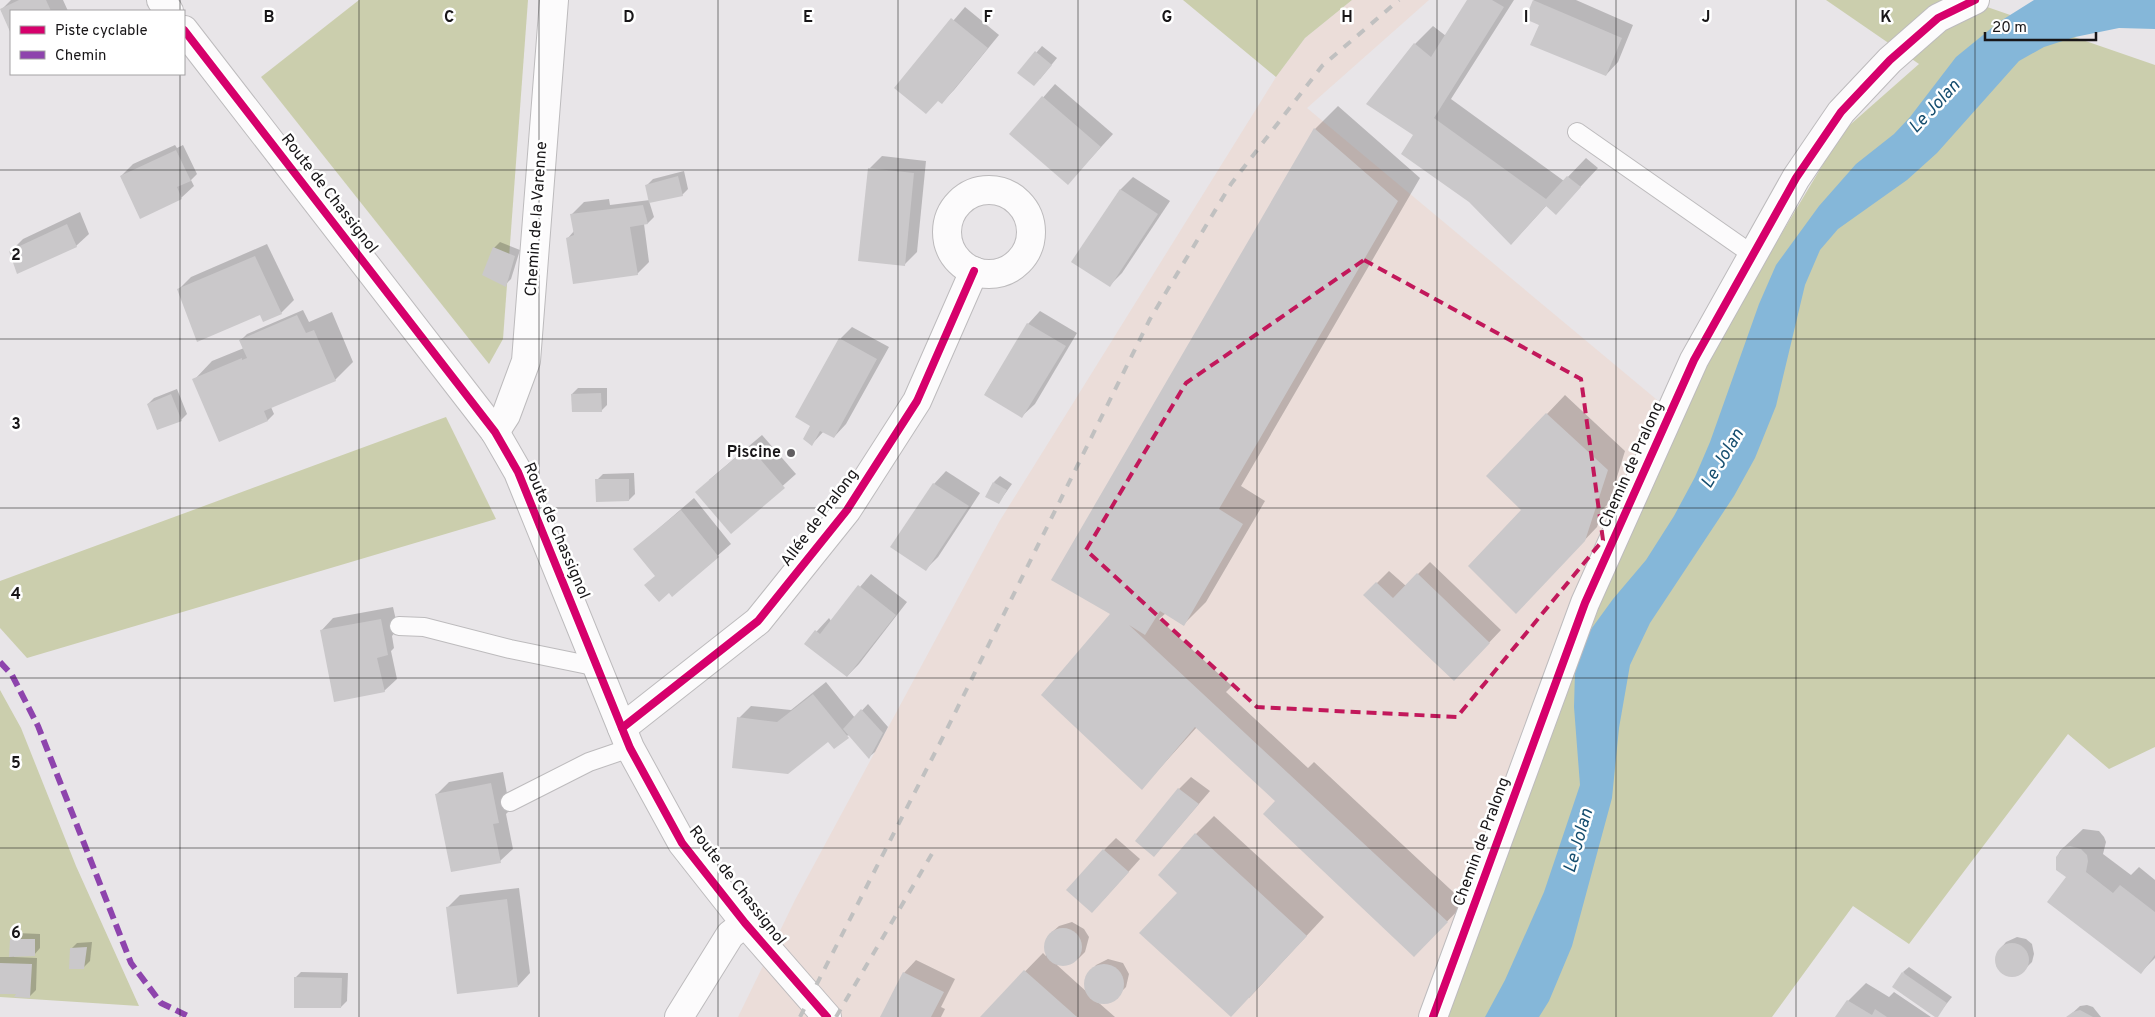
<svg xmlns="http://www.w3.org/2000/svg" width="2155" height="1017" font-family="Overpass,sans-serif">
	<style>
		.industrial { fill: #ebddd9 }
		.green { fill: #cbcead }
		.water { fill: #85b7d9 }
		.shadow { fill: #0003 }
		.building { fill: #cac8ca }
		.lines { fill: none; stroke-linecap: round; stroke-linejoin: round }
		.lane-casing { stroke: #bdbbbd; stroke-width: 20 }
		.street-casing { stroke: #bdbbbd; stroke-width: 30 }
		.lane { stroke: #fcfbfc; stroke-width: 18 }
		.street { stroke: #fcfbfc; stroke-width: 28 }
		.rail { stroke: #c0c0c0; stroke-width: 4; stroke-dasharray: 9 9; stroke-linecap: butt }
		.quiet { stroke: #8e44ad; stroke-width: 6; stroke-dasharray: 12 6; stroke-linecap: butt }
		.cycleway-casing { stroke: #fff; stroke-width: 11 }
		.cycleway { stroke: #d6006c; stroke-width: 8 }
		.marked { fill: none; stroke: #c2185b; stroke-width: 4; stroke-dasharray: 10 6; stroke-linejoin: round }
		.grid { fill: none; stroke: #181618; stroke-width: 1; stroke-opacity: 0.55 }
		.poi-dot { fill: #615e61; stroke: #fff; stroke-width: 2 }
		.labels { text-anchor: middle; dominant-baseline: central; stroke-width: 5; stroke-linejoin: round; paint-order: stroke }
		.street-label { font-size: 16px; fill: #181618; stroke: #fff }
		.poi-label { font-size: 16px; font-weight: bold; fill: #181618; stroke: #fff; text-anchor: end }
		.water-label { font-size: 18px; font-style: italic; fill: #164e6f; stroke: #fff }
		.grid-label { font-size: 16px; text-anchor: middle; font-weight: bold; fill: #181618; stroke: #fff; stroke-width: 5; stroke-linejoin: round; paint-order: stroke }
	</style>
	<rect width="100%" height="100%" fill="#e8e5e8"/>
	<path class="industrial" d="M1352,0H1429L1307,108L1680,419L1602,599L1448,1017H738L795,900L999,522L1276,77L1305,38Z"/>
	<g class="green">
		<path d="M359,0H528L503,339L489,364L261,77Z"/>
		<path d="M1183,0H1352L1305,38L1276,77Z"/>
		<path d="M1826,0H1967L2155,65V747L2109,769L2068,734L1909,944L1853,906L1772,1017H1448L1602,599L1680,419L1731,318L1843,131L1919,64Z"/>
		<path d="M446,417L496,519L27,658L0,628V581Z"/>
		<path d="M0,690L21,728L76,866L139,1006L0,997Z"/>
	</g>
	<path class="water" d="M2034,0H2155V29L2119,28L2075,37L2044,47L2019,61L1937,153L1907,180L1838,229L1820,250L1805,285L1776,406L1755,458L1734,496L1650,623L1630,665L1619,728L1612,798L1572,946L1549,1001L1539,1017H1485L1505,980L1544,892L1580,785L1574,707L1575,671L1589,632L1613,599L1646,560L1674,516L1695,477L1710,442L1759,304L1776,265L1819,206L1856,164L1894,134L1910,117L1956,57L1999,22Z"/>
	<g class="shadow">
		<path d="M11,0H63L68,11H11V31L1,10Z"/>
		<path d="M1468,0H1514L1451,99L1564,181L1586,158L1598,168L1556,213L1547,205L1511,244L1415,135L1368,104L1415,44L1433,26L1446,36Z"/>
		<path d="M1534,0H1576L1633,25L1618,62L1606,75L1540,25L1527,18Z"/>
		<path d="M965,7L999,35L954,90L942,102L896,88Z"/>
		<path d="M1042,46L1057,58L1040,79L1019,73Z"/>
		<path d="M1055,84L1113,134L1068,183L1011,134Z"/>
		<path d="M1338,106L1420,178L1241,486L1265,501L1206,602L1183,625L1166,613L1159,619L1232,686L1226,692L1308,768L1314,762L1465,903L1432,937L1281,796L1197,727L1142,788L1112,614L1053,579L1315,129Z"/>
		<path d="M175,145L177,148L183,145L197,174L191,180L194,186L181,198L121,176L133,164Z"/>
		<path d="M882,156L926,161L917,252L905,264L869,169Z"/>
		<path d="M684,171L688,189L682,195L649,201L654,217L648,223L644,224L649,262L637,274L568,238L574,231L572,214L584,202L609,199L610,205L650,200L647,185L653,179Z"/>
		<path d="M1133,177L1170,201L1122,273L1110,285L1073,261L1121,189Z"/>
		<path d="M80,212L89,234L76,246L11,251L23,239Z"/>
		<path d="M500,242L520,250L511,279L505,285L494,248Z"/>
		<path d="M267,244L294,300L281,313H261L178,290L191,277Z"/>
		<path d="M303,310L309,322L332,312L353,362L335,380L271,407L274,414L268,420L251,427L194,380L212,361L244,348L241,340L247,334Z"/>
		<path d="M1040,311L1077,333L1035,404L1022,416L985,394L1028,324Z"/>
		<path d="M852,327L889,347L846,424L834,437L824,431L812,444V425L840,339Z"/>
		<path d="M578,388H607V405L601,411L572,394Z"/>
		<path d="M177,389L187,414L181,420L148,404L154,398Z"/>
		<path d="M1565,395L1625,451L1609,503L1603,509L1597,527L1528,600L1523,510L1488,476Z"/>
		<path d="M762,435L796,474L731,532L709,480Z"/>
		<path d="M946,471L980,493L938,557L926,569L934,484Z"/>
		<path d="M634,473L635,494L629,500L597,480L603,474Z"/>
		<path d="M1000,476L1012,484L999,502L994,482Z"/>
		<path d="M694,498L731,544L672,595L635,549Z"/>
		<path d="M1430,562L1501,630L1466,667L1365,595L1389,571L1406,586Z"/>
		<path d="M871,574L907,602L859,664L847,676L806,643L829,618L831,621Z"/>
		<path d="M393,607L398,629L392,636L394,648L391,651L397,679L384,691L321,631L333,618Z"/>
		<path d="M826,682L855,718L868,704L888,727L875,752L869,757L850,735L828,740L739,718L751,706L791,710Z"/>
		<path d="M503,772L510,810L506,814L513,849L500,861L437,794L449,782Z"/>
		<path d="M1191,777L1210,791L1154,856L1179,789Z"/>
		<path d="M1214,816L1324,917L1249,998L1179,893L1196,834Z"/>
		<path d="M2083,829L2099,831L2104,837L2106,842L2103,854L2131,875L2139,867L2155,880V958L2141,972L2067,877L2057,857L2060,851Z"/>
		<path d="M1116,838L1140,859L1104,899V850Z"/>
		<path d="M519,888L530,973L518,986L448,907L460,895Z"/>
		<path d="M1072,922L1084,929L1089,937L1085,952L1079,958L1065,965H1057L1088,993L1085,987L1086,978L1096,965L1108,959L1123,963L1129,974L1126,987L1114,999L1099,1003L1115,1017H981L1043,953L1046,956L1047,940L1052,932L1059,926Z"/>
		<path d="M17,933L40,934V948L34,955H14V957L37,958L36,990L30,996L18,993L0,979V957H10L11,939Z"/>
		<path d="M2017,937L2026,939L2032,944L2034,954L2032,962L2020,974L2011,976L2002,973L1996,965V959L2000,949L2006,942Z"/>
		<path d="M92,942L90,961L84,967L71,949L77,943Z"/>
		<path d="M916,960L955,979L941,1007L945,1009L941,1017H882L904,973Z"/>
		<path d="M1909,967L1952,997L1936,1017L1903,972Z"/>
		<path d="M301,972L348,973L347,1001L341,1007L295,978Z"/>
		<path d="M1866,983L1889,997L1894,992L1931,1017H1837L1848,1001Z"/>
		<path d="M2087,1005L2093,1007L2101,1017H2068L2080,1006Z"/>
	</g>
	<g class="building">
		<path d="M19,0H46L51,11H11V34L0,9Z"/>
		<path d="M1467,0H1492L1504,7L1434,118L1546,199L1567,176L1581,187L1556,215L1546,206L1511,245L1469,202L1401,154L1413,135L1366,104L1414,43L1431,57Z"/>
		<path d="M1533,0L1622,38L1606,76L1530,45L1539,25L1525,19Z"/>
		<path d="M951,18L988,48L942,104L938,101L926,114L894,88Z"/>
		<path d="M1035,51L1052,65L1034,86L1017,73Z"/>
		<path d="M1042,96L1101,147L1068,185L1009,134Z"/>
		<path d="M1314,128L1398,201L1219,509L1243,524L1184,626L1160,611L1145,635L1129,625L1448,922L1414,957L1263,814L1275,801L1195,727L1142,790L1041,695L1110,614L1051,580Z"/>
		<path d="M176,150L191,181L177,187L182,199L140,219L120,176Z"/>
		<path d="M868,168L914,173L905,266L858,261Z"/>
		<path d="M678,176L683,196L649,203L645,185Z"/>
		<path d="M1120,189L1158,214L1110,287L1071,262Z"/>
		<path d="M643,205L648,224L630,227L638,275L573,284L566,238L574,235L570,214Z"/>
		<path d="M67,224L77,247L17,274L9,251Z"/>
		<path d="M493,247L515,256L506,287L482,275Z"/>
		<path d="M255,256L282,314L263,322L260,315L197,342L177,289Z"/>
		<path d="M297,315L306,333L314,330L336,381L264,411L268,421L219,442L192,379L242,358V360L247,358L239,340Z"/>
		<path d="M1027,323L1066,346L1022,418L984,395Z"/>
		<path d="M839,338L877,359L834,438L820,431L812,446L803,439L810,426L795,417Z"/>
		<path d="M601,393L602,412H572L571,394Z"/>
		<path d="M171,394L182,421L157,430L147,404Z"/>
		<path d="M1546,413L1608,470L1585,541L1516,614L1468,566L1521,510L1486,476Z"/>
		<path d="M749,446L785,488L731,534L695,492Z"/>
		<path d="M595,479H629V501L596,502Z"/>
		<path d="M993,482L1007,490L999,504L985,497Z"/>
		<path d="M933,483L969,506L926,571L890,547Z"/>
		<path d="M681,510L719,557L672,597L669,593L659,602L644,585L655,576L633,549Z"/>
		<path d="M1417,573L1490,643L1454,681L1363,595L1376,582L1393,598Z"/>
		<path d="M858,585L896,615L847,677L804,644L815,630L820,634Z"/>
		<path d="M381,619L388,655L377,658L385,692L334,702L320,630Z"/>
		<path d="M813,694L849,738L834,749L828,742L788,774L732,768L737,717L777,722Z"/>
		<path d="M861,709L883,733L869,759L843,729Z"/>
		<path d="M491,783L499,823L493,824L501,863L451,872L435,794Z"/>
		<path d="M1178,788L1199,804L1154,857L1135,841Z"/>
		<path d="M1195,833L1307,936L1231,1017L1139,933L1177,893L1158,875Z"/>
		<path d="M2070,846L2081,849L2087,855L2088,861L2086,872L2113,893L2120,885L2155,912V955L2141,974L2047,902L2066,877L2056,870V857L2064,847Z"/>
		<path d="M1103,849L1129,872L1092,913L1066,890Z"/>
		<path d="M507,899L518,987L457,994L446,907Z"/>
		<circle cx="1063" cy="947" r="19"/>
		<path d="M10,939H35V956L9,957Z"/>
		<circle cx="2012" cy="960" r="17"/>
		<path d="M87,947L84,969H69L70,948Z"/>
		<path d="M0,963L32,964L30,998L14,997L16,994H0Z"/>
		<circle cx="1104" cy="984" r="20"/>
		<path d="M1024,970L1077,1017H980Z"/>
		<path d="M903,972L944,992L931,1017H880Z"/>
		<path d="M1902,972L1947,1003L1938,1017H1935L1892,987Z"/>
		<path d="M294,977L342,978L341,1008H294Z"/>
		<path d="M1847,1000L1872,1015L1875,1009L1887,1017H1835Z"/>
		<path d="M2080,1010L2093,1017H2066L2073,1012Z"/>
	</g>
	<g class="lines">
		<g class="lane-casing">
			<g id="lane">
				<path d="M1577,132L1753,255"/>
				<path d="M399,626L424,627L510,649L598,667"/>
				<path d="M510,802L589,762L630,748"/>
			</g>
		</g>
		<g class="street-casing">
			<g id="street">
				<path d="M161,0L169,11"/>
				<path d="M184,30L495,432L518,472L630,748L682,843L745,923L827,1017"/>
				<circle cx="989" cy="232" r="42"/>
				<path d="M495,432L506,415L526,361L554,0"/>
				<path d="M622,728L758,621L847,510L917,401L974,271"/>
				<path d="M679,1017L730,935L745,923"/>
				<path d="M1433,1017L1585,603L1694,360L1796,178L1841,112L1890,60L1938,18L1975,0"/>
			</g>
		</g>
		<use href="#lane" class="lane"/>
		<use href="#street" class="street"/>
		<g class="rail">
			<path d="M800,1017L944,735L1150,319L1231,184L1322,66L1399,0"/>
			<path d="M836,1017L936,847"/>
		</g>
		<path class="quiet" d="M0,662L12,675L38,726L131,963L161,1003L190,1017"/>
		<g class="cycleway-casing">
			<g id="cycleway">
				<path d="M184,30L495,432L518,472L630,748L682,843L745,923L827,1017"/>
				<path d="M622,728L758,621L847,510L917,401L974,271"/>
				<path d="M1433,1017L1585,603L1694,360L1796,178L1841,112L1890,60L1938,18L1975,0"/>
			</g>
		</g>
		<use href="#cycleway" class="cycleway"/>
	</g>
	<path class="marked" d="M1364,260L1581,379L1603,540L1457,717L1257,707L1086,550L1186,383Z"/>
	<path class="grid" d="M180,0V11M359,0V1017M539,0V1017M718,0V1017M898,0V1017M1078,0V1017M1257,0V1017M1437,0V1017M1616,0V1017M1796,0V1017M1975,0V1017M180,74V1017M0,170H2155M0,339H2155M0,508H2155M0,678H2155M0,848H2155"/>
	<circle class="poi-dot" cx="791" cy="453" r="5"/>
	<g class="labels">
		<g class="street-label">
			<text transform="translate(329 194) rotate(52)">Route de Chassignol</text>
			<text transform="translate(537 219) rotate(-86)">Chemin de la Varenne</text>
			<text transform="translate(1632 465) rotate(-66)">Chemin de Pralong</text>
			<text transform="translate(820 518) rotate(-53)">Allée de Pralong</text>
			<text transform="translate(556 531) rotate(67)">Route de Chassignol</text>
			<text transform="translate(1482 842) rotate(-70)">Chemin de Pralong</text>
			<text transform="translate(737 886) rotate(52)">Route de Chassignol</text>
		</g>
		<g class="poi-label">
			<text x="781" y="453">Piscine</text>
		</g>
		<g class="water-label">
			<text transform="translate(1935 107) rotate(-47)">Le Jolan</text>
			<text transform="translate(1723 459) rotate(-59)">Le Jolan</text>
			<text transform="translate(1579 841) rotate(-74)">Le Jolan</text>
		</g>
	</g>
	<g class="grid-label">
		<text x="269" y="22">B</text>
		<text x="449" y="22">C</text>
		<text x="629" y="22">D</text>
		<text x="808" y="22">E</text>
		<text x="988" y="22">F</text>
		<text x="1167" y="22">G</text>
		<text x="1347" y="22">H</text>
		<text x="1526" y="22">I</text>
		<text x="1706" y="22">J</text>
		<text x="1886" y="22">K</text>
		<text x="16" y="260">2</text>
		<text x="16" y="429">3</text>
		<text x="16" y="599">4</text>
		<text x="16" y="768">5</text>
		<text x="16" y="938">6</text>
	</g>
	<rect x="10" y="10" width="175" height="65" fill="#ffffff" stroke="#a3a2a3"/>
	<rect x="20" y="26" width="25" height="8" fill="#d6006c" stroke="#a3a2a3"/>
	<text x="55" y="35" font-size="15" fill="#181618">Piste cyclable</text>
	<rect x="20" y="51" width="25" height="8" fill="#8e44ad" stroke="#a3a2a3"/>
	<text x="55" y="60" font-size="15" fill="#181618">Chemin</text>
	<path d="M1985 32v8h111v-8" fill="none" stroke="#181618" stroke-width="2.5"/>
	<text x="1992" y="32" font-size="15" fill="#181618" stroke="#ffffff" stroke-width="4" paint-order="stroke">20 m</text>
</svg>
